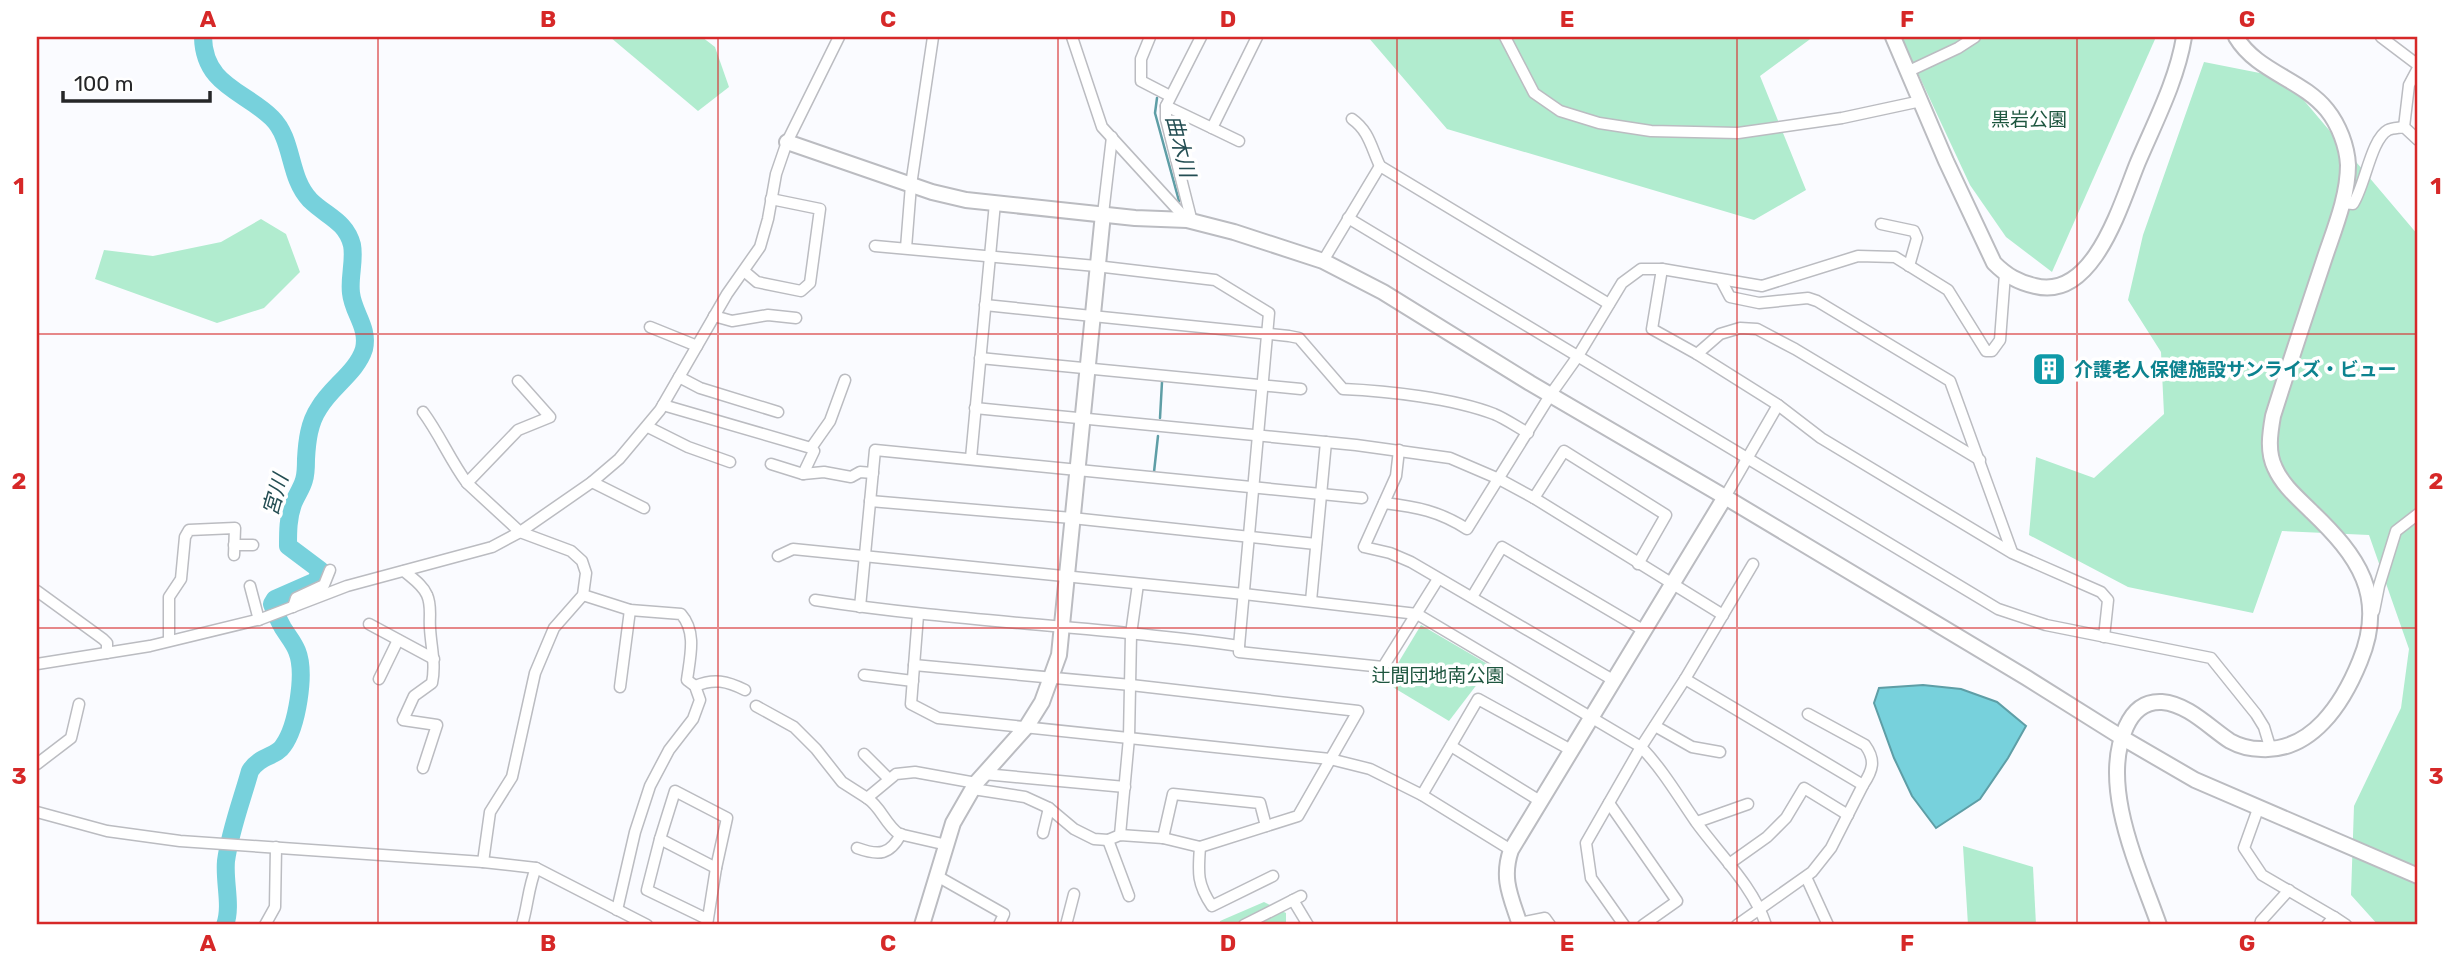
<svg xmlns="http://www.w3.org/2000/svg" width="2455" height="962" font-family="Rubik,'Noto Sans JP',sans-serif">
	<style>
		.green { fill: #b1eccf }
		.water { fill: #77d1dc; stroke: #5e9ea6; stroke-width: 2 }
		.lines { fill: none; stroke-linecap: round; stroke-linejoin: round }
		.stream { stroke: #5e9ea6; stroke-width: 2.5 }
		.river { stroke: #77d1dc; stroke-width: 18 }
		.street-casing { stroke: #bbbcc1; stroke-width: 13 }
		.secondary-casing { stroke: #bbbcc1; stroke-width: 18 }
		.street { stroke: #fff; stroke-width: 10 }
		.secondary { stroke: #fff; stroke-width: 14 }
		.grid { fill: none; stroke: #d62828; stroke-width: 2; stroke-opacity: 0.55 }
		.labels { text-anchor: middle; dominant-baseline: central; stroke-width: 7; stroke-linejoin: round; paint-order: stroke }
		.park-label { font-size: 19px; fill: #1e563f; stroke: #fff }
		.culture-label { font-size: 19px; font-weight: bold; fill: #0d838f; stroke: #fff; text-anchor: start }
		.water-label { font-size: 21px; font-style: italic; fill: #244e53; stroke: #fff }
		.neatline { fill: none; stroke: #d62828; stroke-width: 2.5 }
		.grid-label { font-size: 23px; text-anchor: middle; font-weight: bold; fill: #d62828 }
	</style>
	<rect width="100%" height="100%" fill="#fafbff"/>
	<g class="green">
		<path d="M610,37H702L715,47L729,87L698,111Z"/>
		<path d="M1368,37H1813L1760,76L1806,190L1754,220L1447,129Z"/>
		<path d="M1901,37H2156L2052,272L2006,237L1970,185Z"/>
		<path d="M2204,62L2285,78L2418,235V925H2378L2351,895L2354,806L2401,708L2409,649L2369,535L2282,531L2253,613L2128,587L2029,535L2036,457L2094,478L2164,414L2161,352L2128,300L2143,235Z"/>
		<path d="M261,219L286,234L300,272L264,308L217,323L95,279L104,250L153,256L221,242Z"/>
		<path d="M1421,625L1491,666L1449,721L1386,683Z"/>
		<path d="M1963,846L2033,867L2036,925H1968Z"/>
		<path d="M1264,902L1286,913V925H1220V921Z"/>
	</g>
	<path class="water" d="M1923,685L1961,689L1997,702L2026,726L2008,758L1980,799L1936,828L1912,796L1894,758L1874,703L1879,688Z"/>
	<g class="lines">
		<g class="stream">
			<path d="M1157,98L1155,113L1179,201"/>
			<path d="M1160,418L1162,382"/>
			<path d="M1154,472L1158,436"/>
		</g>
		<path class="river" d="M203,37C204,86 245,91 272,118C294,140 288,177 310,200C326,216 346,221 352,245C355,260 349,277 351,293C353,313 369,327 364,349C357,372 331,387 319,408C309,423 307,441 306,459C306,465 306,474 304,480C302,488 296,496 293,504C288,518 288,531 288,546L320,570L316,581L275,599L272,604C275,612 279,621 283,628C288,636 294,643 297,651C306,673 297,727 283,746C276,757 260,755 250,771C242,800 230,831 226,861C224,882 232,906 225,925"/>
		<g class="street-casing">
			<g id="street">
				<path d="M1072,37L1102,127L1187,220"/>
				<path d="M1150,37L1141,59V81L1170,96"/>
				<path d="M1505,37L1534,93L1560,111L1599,123L1651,131L1738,133L1842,118L1921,101"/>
				<path d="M2381,37L2418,65"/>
				<path d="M1909,71L1958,48L1975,37"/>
				<path d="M1166,106L1212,128L1257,37"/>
				<path d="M1352,119C1369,131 1371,147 1380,166"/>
				<path d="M2404,127L2409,85L2418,68"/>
				<path d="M1212,128L1239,141"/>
				<path d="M2343,203L2353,204C2365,186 2371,139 2388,130C2392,128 2399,128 2404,127L2418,140"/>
				<path d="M1103,214L1112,137"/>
				<path d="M1348,218L1998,609L2046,625L2211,658L2256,714L2264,727L2271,750"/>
				<path d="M1192,222L1166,119V106L1201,37"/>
				<path d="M1881,224L1914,231L1917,238L1909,266"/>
				<path d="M875,246L1096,266L1215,280L1269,313L1239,646"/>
				<path d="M906,248L911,185L933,37"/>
				<path d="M1323,261L1380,166L1609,304"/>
				<path d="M1662,269L1652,329L1697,354L1778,405L1821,438L2012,553L2101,592L2108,600L2104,637"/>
				<path d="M744,271L757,282L801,291L810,283L820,209L771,199"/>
				<path d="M1721,280L1730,297L1759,303L1808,298L1817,301L1950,381L2012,552"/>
				<path d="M985,305L1289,336L1299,338L1343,389C1388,391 1452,398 1494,414C1506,419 1517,427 1528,433"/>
				<path d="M714,316L732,321L768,315L796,318"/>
				<path d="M650,327L697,346"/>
				<path d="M1697,354L1720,334L1740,328L1757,329L1795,349L1980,460"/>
				<path d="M980,358L1301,389"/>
				<path d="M679,377L700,388L778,412"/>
				<path d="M663,405L811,448L814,451L803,474"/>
				<path d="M975,408L1356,445L1450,458L1499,479L1534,498L1723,615"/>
				<path d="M423,412C440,435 450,460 467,483"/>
				<path d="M648,427L688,447L730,462"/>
				<path d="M811,448L830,421L845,380"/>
				<path d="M1399,450L1396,476L1364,547L1390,553L1411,562L1613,680"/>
				<path d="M971,458L995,203"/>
				<path d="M771,464L803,474L824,472L851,477L860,472L873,473"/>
				<path d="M592,482L644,508"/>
				<path d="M1725,497L1778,405"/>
				<path d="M1534,498L1564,451L1666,515L1638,564"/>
				<path d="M870,501L1072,518L1316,544"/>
				<path d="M1384,503C1417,507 1439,511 1467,529L1551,394L1578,356L1622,283L1641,269H1662L1762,286L1858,256L1895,257L1948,290L1986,351H1992L2000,340L2005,274"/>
				<path d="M234,545H253"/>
				<path d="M778,556L793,549L1244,594L1417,614L1641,747C1663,770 1678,796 1696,822C1720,855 1753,886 1766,925"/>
				<path d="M404,571C412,578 423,585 427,595C432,606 429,617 430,628C431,647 436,664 432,683L414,696L403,720L437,725L423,768"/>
				<path d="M250,586L259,620"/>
				<path d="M37,591L103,639L107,643V653"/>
				<path d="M583,595L630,610L681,614C697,632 690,657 687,680L695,686L700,700L693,719L669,750L650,786L635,832L617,910"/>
				<path d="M1472,597L1502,547L1643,630"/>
				<path d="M815,600C956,622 1098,626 1239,646V652L1383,667L1438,579"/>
				<path d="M1311,601L1326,442"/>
				<path d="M293,607L296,598L324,585L330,570"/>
				<path d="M860,607L875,450L1362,498"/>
				<path d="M2374,611L2379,586L2396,531L2418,514"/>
				<path d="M918,615L911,704L938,718L1330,759L1370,769L1422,795L1511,850"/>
				<path d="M369,624L434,659"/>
				<path d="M169,640V597L181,579L185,537L189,530L235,528L234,555"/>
				<path d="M37,664L150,646L261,619L347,586L492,547L520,532L592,482L619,459L660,410L727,294L760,247L768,219L776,174L787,142L839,37"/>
				<path d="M914,665L1131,685L1358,711L1298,816L1200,847L1163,838L1120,835L1108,840L1094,839L1074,829L1049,808L1025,797L973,789"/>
				<path d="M864,675L913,681"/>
				<path d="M379,679L398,640"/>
				<path d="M1685,679L1863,785L1831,848L1812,872L1737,925"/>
				<path d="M695,686C714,678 727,681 745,690"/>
				<path d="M620,687L630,610"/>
				<path d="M756,706L794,727L816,749L842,782L867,798L896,774L915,772L976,783"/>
				<path d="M1808,714L1865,745C1876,760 1873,770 1863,785"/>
				<path d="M1655,726L1692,747L1720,752"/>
				<path d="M1451,746L1540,801"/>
				<path d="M864,754L889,779"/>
				<path d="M37,764L71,738L79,704"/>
				<path d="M984,774L1125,787"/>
				<path d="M1422,795L1478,699L1571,750"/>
				<path d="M867,798C881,807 885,824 899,834L947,845"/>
				<path d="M1609,803L1677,901L1643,925"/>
				<path d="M2258,809L2244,848L2262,875L2334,917L2327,925"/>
				<path d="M37,812L107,831L180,841L483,862L536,868L647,925"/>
				<path d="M1697,822L1748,804"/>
				<path d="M1043,833L1049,808"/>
				<path d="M1120,835L1129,738L1131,634L1138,584"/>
				<path d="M1163,838L1173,794L1260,803L1266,826"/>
				<path d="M660,839L716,868"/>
				<path d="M1108,840L1129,896"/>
				<path d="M1200,847C1198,873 1197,884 1212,906L1273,876"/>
				<path d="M857,848C879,856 890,855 901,834"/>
				<path d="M483,862L490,812L512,777L535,673L554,628L583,595L586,573L582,561L571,551L520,532L467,483L518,430L550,417L518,381"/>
				<path d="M1729,864L1767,837L1786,818L1804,788L1848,815"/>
				<path d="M937,876L1004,914L999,925"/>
				<path d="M1806,877L1828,925"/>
				<path d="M1293,900L1308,925"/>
				<path d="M2334,917L2346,925"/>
				<path d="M707,919L647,890L660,839L675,791L727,818L716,868L707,925"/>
				<path d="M1519,923L1545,918L1550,925"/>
				<path d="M265,925L275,907L276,847"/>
				<path d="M522,925C528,905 528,888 536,868"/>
				<path d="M1066,925L1074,894"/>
				<path d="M1244,925L1301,896"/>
				<path d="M1624,925L1591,878L1586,843L1641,747L1685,679L1753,564"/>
				<path d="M2260,925L2261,921L2289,890"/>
			</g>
		</g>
		<g class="secondary-casing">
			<g id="secondary">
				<path d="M1893,37L1946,161L1994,263C2007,276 2018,282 2035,286C2094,301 2121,203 2138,162C2155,122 2177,80 2184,37"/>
				<path d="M787,142L932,192L966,200L1135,218L1187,220L1234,232L1323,261L1383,292L1530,383L1725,497L2027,678L2121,737L2195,780L2418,876"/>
				<path d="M922,925L953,823L976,783L1027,726L1042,702L1059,655L1103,214"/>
				<path d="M1520,925C1511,897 1501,879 1511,850L1725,497"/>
				<path d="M2159,925C2139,868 2099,786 2126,727C2133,711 2144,701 2162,702C2188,704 2210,728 2230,741C2239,746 2251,749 2261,749C2312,752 2343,703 2360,661C2387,596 2358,556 2312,512C2298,498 2283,486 2275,468C2267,452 2270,433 2273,416C2289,365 2306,314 2323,263C2333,232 2348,198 2348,165C2347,146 2339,125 2327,110C2302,79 2257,72 2236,37"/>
			</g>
		</g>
		<use href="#street" class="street"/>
		<use href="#secondary" class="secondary"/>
	</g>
	<path class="grid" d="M378,37V925M718,37V925M1058,37V925M1397,37V925M1737,37V925M2077,37V925M37,334H2418M37,628H2418"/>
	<defs>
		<g id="building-square" transform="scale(1.75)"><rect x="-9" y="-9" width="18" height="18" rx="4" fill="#0f9aa8" stroke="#fff"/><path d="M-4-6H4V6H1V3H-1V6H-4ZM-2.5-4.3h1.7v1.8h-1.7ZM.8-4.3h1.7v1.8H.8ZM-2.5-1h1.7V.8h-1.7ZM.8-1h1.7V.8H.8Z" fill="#fff"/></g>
	</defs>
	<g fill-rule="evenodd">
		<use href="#building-square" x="2049" y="369"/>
	</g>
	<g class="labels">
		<g class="park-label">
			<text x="2029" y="119">黒岩公園</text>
			<text x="1438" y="675">辻間団地南公園</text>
		</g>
		<g class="culture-label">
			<text x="2074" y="369">介護老人保健施設サンライズ・ビュー</text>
		</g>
		<g class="water-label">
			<text transform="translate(1181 146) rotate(76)">曲木川</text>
			<text transform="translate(275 495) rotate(-74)">宮川</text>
		</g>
	</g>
	<rect width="2455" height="962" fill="none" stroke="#ffffff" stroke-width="77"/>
	<path d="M63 91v10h147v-10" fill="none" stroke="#252628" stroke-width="3.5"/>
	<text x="74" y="91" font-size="21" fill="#252628" stroke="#ffffff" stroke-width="5" paint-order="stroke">100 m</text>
	<rect x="38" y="38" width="2378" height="885" class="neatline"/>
	<g class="grid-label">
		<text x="208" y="27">A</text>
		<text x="548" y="27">B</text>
		<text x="888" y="27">C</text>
		<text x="1228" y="27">D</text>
		<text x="1567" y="27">E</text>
		<text x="1907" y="27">F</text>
		<text x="2247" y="27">G</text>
		<text x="19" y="194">1</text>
		<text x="2436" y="194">1</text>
		<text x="19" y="489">2</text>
		<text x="2436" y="489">2</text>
		<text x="19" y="784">3</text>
		<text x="2436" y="784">3</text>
		<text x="208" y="951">A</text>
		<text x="548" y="951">B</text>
		<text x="888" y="951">C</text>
		<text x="1228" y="951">D</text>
		<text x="1567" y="951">E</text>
		<text x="1907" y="951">F</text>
		<text x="2247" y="951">G</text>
	</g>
</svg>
